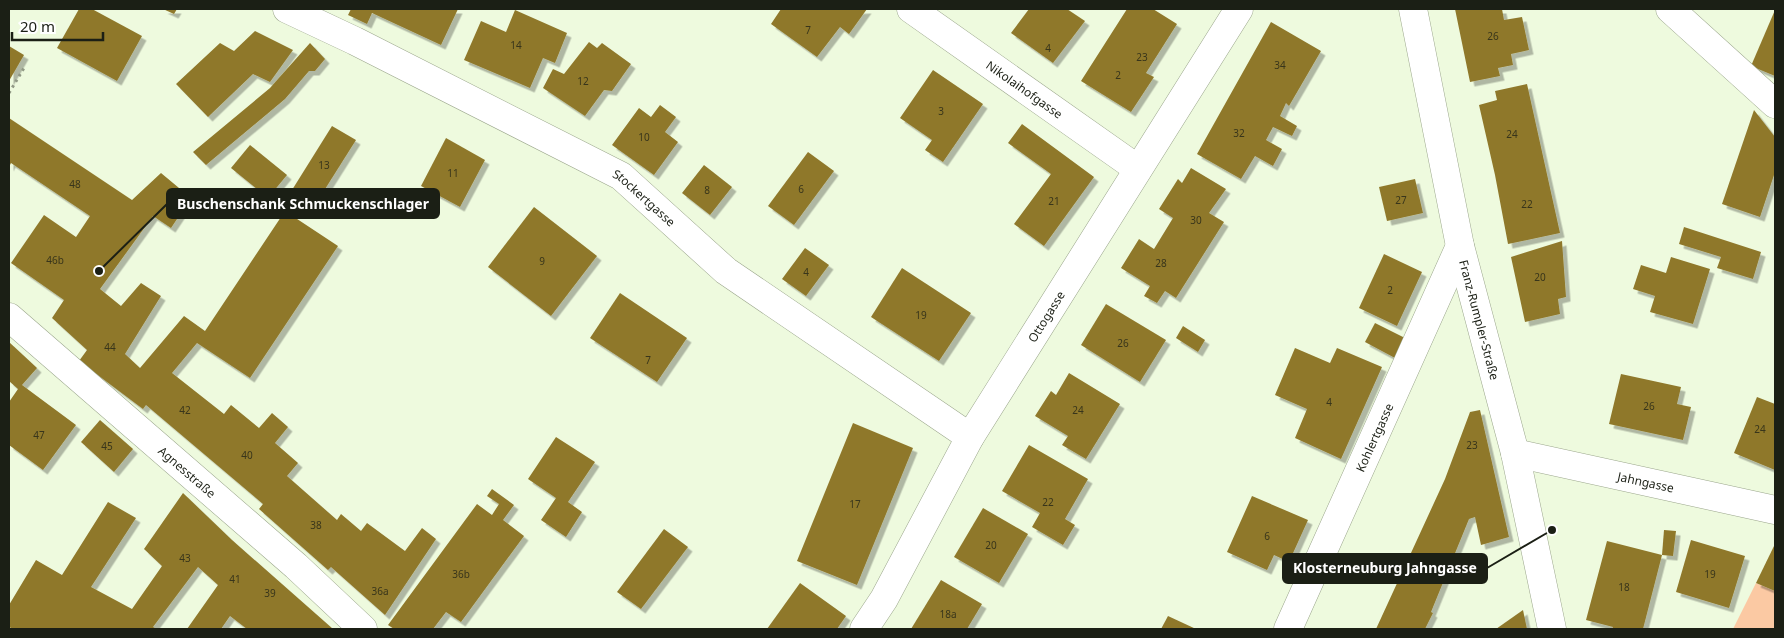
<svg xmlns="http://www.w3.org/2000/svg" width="1784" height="638" font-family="'Noto Sans',sans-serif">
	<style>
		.green { fill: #fbc9a3 }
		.building { fill: #8f782c; filter: url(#shadow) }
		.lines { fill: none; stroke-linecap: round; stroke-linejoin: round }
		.minor-casing { stroke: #9ba68c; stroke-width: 29 }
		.path { stroke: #919985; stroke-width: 3; stroke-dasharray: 2.5 4; stroke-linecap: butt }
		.minor { stroke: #fff; stroke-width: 28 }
		.labels { text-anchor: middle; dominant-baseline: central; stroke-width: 4.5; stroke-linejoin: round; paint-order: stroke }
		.number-label { font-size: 10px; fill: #38351b }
		.street-label { font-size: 12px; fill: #1b1f15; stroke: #fff }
		.leader { fill: none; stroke: #1b1f15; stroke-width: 2 }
		.callout-dot { fill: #1b1f15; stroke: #fff; stroke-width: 2 }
		.callout { fill: #1b1f15; stroke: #1b1f15; stroke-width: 2 }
		.callout-label { font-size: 14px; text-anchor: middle; font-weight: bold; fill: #fff }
	</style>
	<defs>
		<filter id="shadow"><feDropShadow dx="4.5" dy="4.5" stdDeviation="0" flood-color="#0004"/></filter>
	</defs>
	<rect width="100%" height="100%" fill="#eefade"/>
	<path class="green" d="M1756,583L1775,591V629H1733Z"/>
	<g class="building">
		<path d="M79,9H92L142,36L117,81L57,48Z"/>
		<path d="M163,9H177L174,14Z"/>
		<path d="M351,9H458L441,45L372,13L367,24L348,15Z"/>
		<path d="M781,9L845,10L867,9L849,34L840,27L817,57L771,24Z"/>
		<path d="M1029,9H1067L1085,21L1053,63L1011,33Z"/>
		<path d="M1127,9H1153L1177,24L1146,73L1154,77L1131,112L1081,81Z"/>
		<path d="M1455,9H1502L1504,20L1522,17L1529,50L1511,54L1513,65L1498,68L1500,76L1470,82Z"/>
		<path d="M515,10L567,33L555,63L543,58L530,88L464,60L481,21L506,32Z"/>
		<path d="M1775,10V76L1751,66Z"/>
		<path d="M1271,22L1321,51L1289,106L1286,103L1280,116L1297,126L1292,136L1273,127L1266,140L1282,149L1273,166L1255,156L1241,179L1197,154Z"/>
		<path d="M255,31L293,50L270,82L253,74L208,117L176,84L220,43L234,51Z"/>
		<path d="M589,42L597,48L602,43L631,64L612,91L604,90L585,116L543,88L553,69L564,74Z"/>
		<path d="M310,43L325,59L315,71H309L285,99L206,165L193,152L270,88Z"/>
		<path d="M9,46L24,55L9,81Z"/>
		<path d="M933,70L983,104L943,162L925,150L932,140L900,118Z"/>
		<path d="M1527,84L1560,233L1508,244L1495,175L1479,105L1497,100L1495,91Z"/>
		<path d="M660,105L676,117L665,132L678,142L654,175L612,145L639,108L651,117Z"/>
		<path d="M1754,110L1775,137V172L1760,217L1722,204Z"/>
		<path d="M9,118L132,200L161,173L191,198L171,228L153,216L100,289L121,306L141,283L161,296L125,354L140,368L184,316L205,331L285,211L338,246L250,378L197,343L172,373L224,414L231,405L259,428L272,413L288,427L275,443L298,463L287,476L337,520L341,514L361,531L367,523L405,551L422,528L436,539L385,615L331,567L328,570L259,509L263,504L146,405L143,409L79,361L87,350L52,318L64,300L11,263L44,215L76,237L90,216L11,163L9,167Z"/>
		<path d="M1022,124L1094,177L1044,246L1014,224L1051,174L1008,143Z"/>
		<path d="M332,126L356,140L315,205L292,190Z"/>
		<path d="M446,138L485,160L460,207L421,186Z"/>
		<path d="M250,145L287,175L268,198L231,168Z"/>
		<path d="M808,152L834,171L794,225L768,206Z"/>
		<path d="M704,165L732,187L710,215L682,193Z"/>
		<path d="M1191,168L1226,189L1209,213L1224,222L1176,298L1165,291L1157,303L1144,296L1150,286L1121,268L1139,239L1154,249L1173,218L1159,209L1178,179L1182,183Z"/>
		<path d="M1415,179L1423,213L1387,221L1379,187Z"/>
		<path d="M534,207L597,256L551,316L488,267Z"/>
		<path d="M1684,227L1761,252L1753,279L1717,268L1721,257L1679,244Z"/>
		<path d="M1562,241L1566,297L1558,299L1560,314L1525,322L1511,257Z"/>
		<path d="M805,248L829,265L806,296L782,279Z"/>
		<path d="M1384,254L1422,272L1397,326L1359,308Z"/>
		<path d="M1671,257L1710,269L1693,324L1650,312L1655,296L1633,289L1641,265L1666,273Z"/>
		<path d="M902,268L971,313L939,361L871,317Z"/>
		<path d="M620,293L687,338L657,382L590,338Z"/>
		<path d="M1106,304L1166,340L1140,382L1081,345Z"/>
		<path d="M1375,323L1405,338L1395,358L1365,342Z"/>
		<path d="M1183,326L1205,340L1198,352L1176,338Z"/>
		<path d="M9,342L37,368L22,385L76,425L43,470L9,445V402L18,389L9,381Z"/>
		<path d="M1295,348L1330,363L1337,348L1382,367L1341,459L1295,438L1307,409L1275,395Z"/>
		<path d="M1069,373L1120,404L1086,459L1062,445L1068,436L1035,416L1051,391L1056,395Z"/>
		<path d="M1621,374L1681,387L1677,404L1691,407L1683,440L1609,424Z"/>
		<path d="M1757,397L1775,404V470L1734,453Z"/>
		<path d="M1480,410L1509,537L1481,545L1475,517L1469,519L1431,612L1433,613L1425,629H1376L1445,479L1470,412Z"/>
		<path d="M100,420L133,449L114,472L81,442Z"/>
		<path d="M853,423L913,448L857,585L797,561Z"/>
		<path d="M556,437L595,462L568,502L582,512L566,537L541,520L556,498L528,479Z"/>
		<path d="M1029,445L1088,479L1065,519L1075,525L1063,545L1032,527L1040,513L1002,491Z"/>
		<path d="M492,489L514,505L503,520L524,536L461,622L446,612L433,629H394L388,625L477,504L492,515L499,504L487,496Z"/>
		<path d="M183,493L232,540L333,629H247L230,616L221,629H187L218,585L198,567L153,627L157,629H13L9,627V605L36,560L62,575L108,502L136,518L91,587L132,609L162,566L144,549Z"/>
		<path d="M1252,496L1308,520L1289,562L1274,555L1267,570L1227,552Z"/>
		<path d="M983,508L1028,534L999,583L954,557Z"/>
		<path d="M664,529L688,547L641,609L617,592Z"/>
		<path d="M1664,530L1676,531L1673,556L1662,555Z"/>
		<path d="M1691,540L1745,556L1729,608L1676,592Z"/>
		<path d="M1607,541L1662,555L1643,629H1612L1613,627L1586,620Z"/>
		<path d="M1774,546L1775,547V591L1756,583Z"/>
		<path d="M941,580L982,604L967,629H911Z"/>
		<path d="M800,583L846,616L837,629H767Z"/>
		<path d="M1523,610L1527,629H1496Z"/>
		<path d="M1168,616L1196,629H1161Z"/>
	</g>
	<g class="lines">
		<g class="minor-casing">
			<g id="minor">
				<path id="s1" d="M287,9L355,41L621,176L726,271L970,437"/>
				<path id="s2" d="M911,9L1138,169"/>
				<path id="s3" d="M1413,9L1460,246L1515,453L1552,629"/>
				<path d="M1670,9L1775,104"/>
				<path id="s4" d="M9,317L296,566L363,629"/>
				<path id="s5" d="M1515,453L1775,510"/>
				<path id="s6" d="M864,629L884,599L970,437L1239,9"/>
				<path id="s7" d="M1288,629L1460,246"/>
			</g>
		</g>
		<path class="path" d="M9,93L24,68"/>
		<use href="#minor" class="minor"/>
	</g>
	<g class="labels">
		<g class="number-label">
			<text x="808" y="30">7</text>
			<text x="1493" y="36">26</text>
			<text x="516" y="45">14</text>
			<text x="1048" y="48">4</text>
			<text x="1142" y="57">23</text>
			<text x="1280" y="65">34</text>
			<text x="1118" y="75">2</text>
			<text x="583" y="81">12</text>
			<text x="941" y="111">3</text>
			<text x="1239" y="133">32</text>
			<text x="1512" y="134">24</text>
			<text x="644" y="137">10</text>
			<text x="324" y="165">13</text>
			<text x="453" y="173">11</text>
			<text x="75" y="184">48</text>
			<text x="801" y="189">6</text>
			<text x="707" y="190">8</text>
			<text x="1401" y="200">27</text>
			<text x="1054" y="201">21</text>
			<text x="1527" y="204">22</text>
			<text x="1196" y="220">30</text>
			<text x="55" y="260">46b</text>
			<text x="542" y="261">9</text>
			<text x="1161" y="263">28</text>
			<text x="806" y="272">4</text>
			<text x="1540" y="277">20</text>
			<text x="1390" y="290">2</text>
			<text x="921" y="315">19</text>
			<text x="1123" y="343">26</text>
			<text x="110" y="347">44</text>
			<text x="648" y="360">7</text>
			<text x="1329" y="402">4</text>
			<text x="1649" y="406">26</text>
			<text x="185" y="410">42</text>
			<text x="1078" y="410">24</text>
			<text x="1760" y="429">24</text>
			<text x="39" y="435">47</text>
			<text x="1472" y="445">23</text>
			<text x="107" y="446">45</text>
			<text x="247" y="455">40</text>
			<text x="1048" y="502">22</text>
			<text x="855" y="504">17</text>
			<text x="316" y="525">38</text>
			<text x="1267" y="536">6</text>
			<text x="991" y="545">20</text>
			<text x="185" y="558">43</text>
			<text x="461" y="574">36b</text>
			<text x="1710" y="574">19</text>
			<text x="235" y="579">41</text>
			<text x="1624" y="587">18</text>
			<text x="380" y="591">36a</text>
			<text x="270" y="593">39</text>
			<text x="948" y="614">18a</text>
		</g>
		<g class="street-label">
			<text stroke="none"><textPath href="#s2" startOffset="139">Nikolaihofgasse</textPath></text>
			<text stroke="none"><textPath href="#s1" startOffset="405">Stockertgasse</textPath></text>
			<text stroke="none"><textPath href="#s6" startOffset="362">Ottogasse</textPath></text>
			<text stroke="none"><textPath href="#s3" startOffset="318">Franz-Rumpler-Straße</textPath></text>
			<text stroke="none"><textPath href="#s7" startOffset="210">Kohlertgasse</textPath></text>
			<text stroke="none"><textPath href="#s4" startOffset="236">Agnesstraße</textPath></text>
			<text stroke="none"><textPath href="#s5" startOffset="134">Jahngasse</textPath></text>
		</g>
	</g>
	<path class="leader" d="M99 271L167 204M1552 530L1487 568"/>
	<g class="callout-dot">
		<circle cx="99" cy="271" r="5"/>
		<circle cx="1552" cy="530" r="5"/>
	</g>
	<g class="callout">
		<rect x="167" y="189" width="272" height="29" rx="5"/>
		<rect x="1283" y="554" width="204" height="29" rx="5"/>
	</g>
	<g class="callout-label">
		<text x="303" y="209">Buschenschank Schmuckenschlager</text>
		<text x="1385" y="573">Klosterneuburg Jahngasse</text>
	</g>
	<rect width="1784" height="638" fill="none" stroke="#1b1f15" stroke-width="20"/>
	<path d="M12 32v8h91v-8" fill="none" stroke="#1b1f15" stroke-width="2.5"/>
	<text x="20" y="32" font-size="15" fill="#1b1f15" stroke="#ffffff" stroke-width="4" paint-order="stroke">20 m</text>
</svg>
